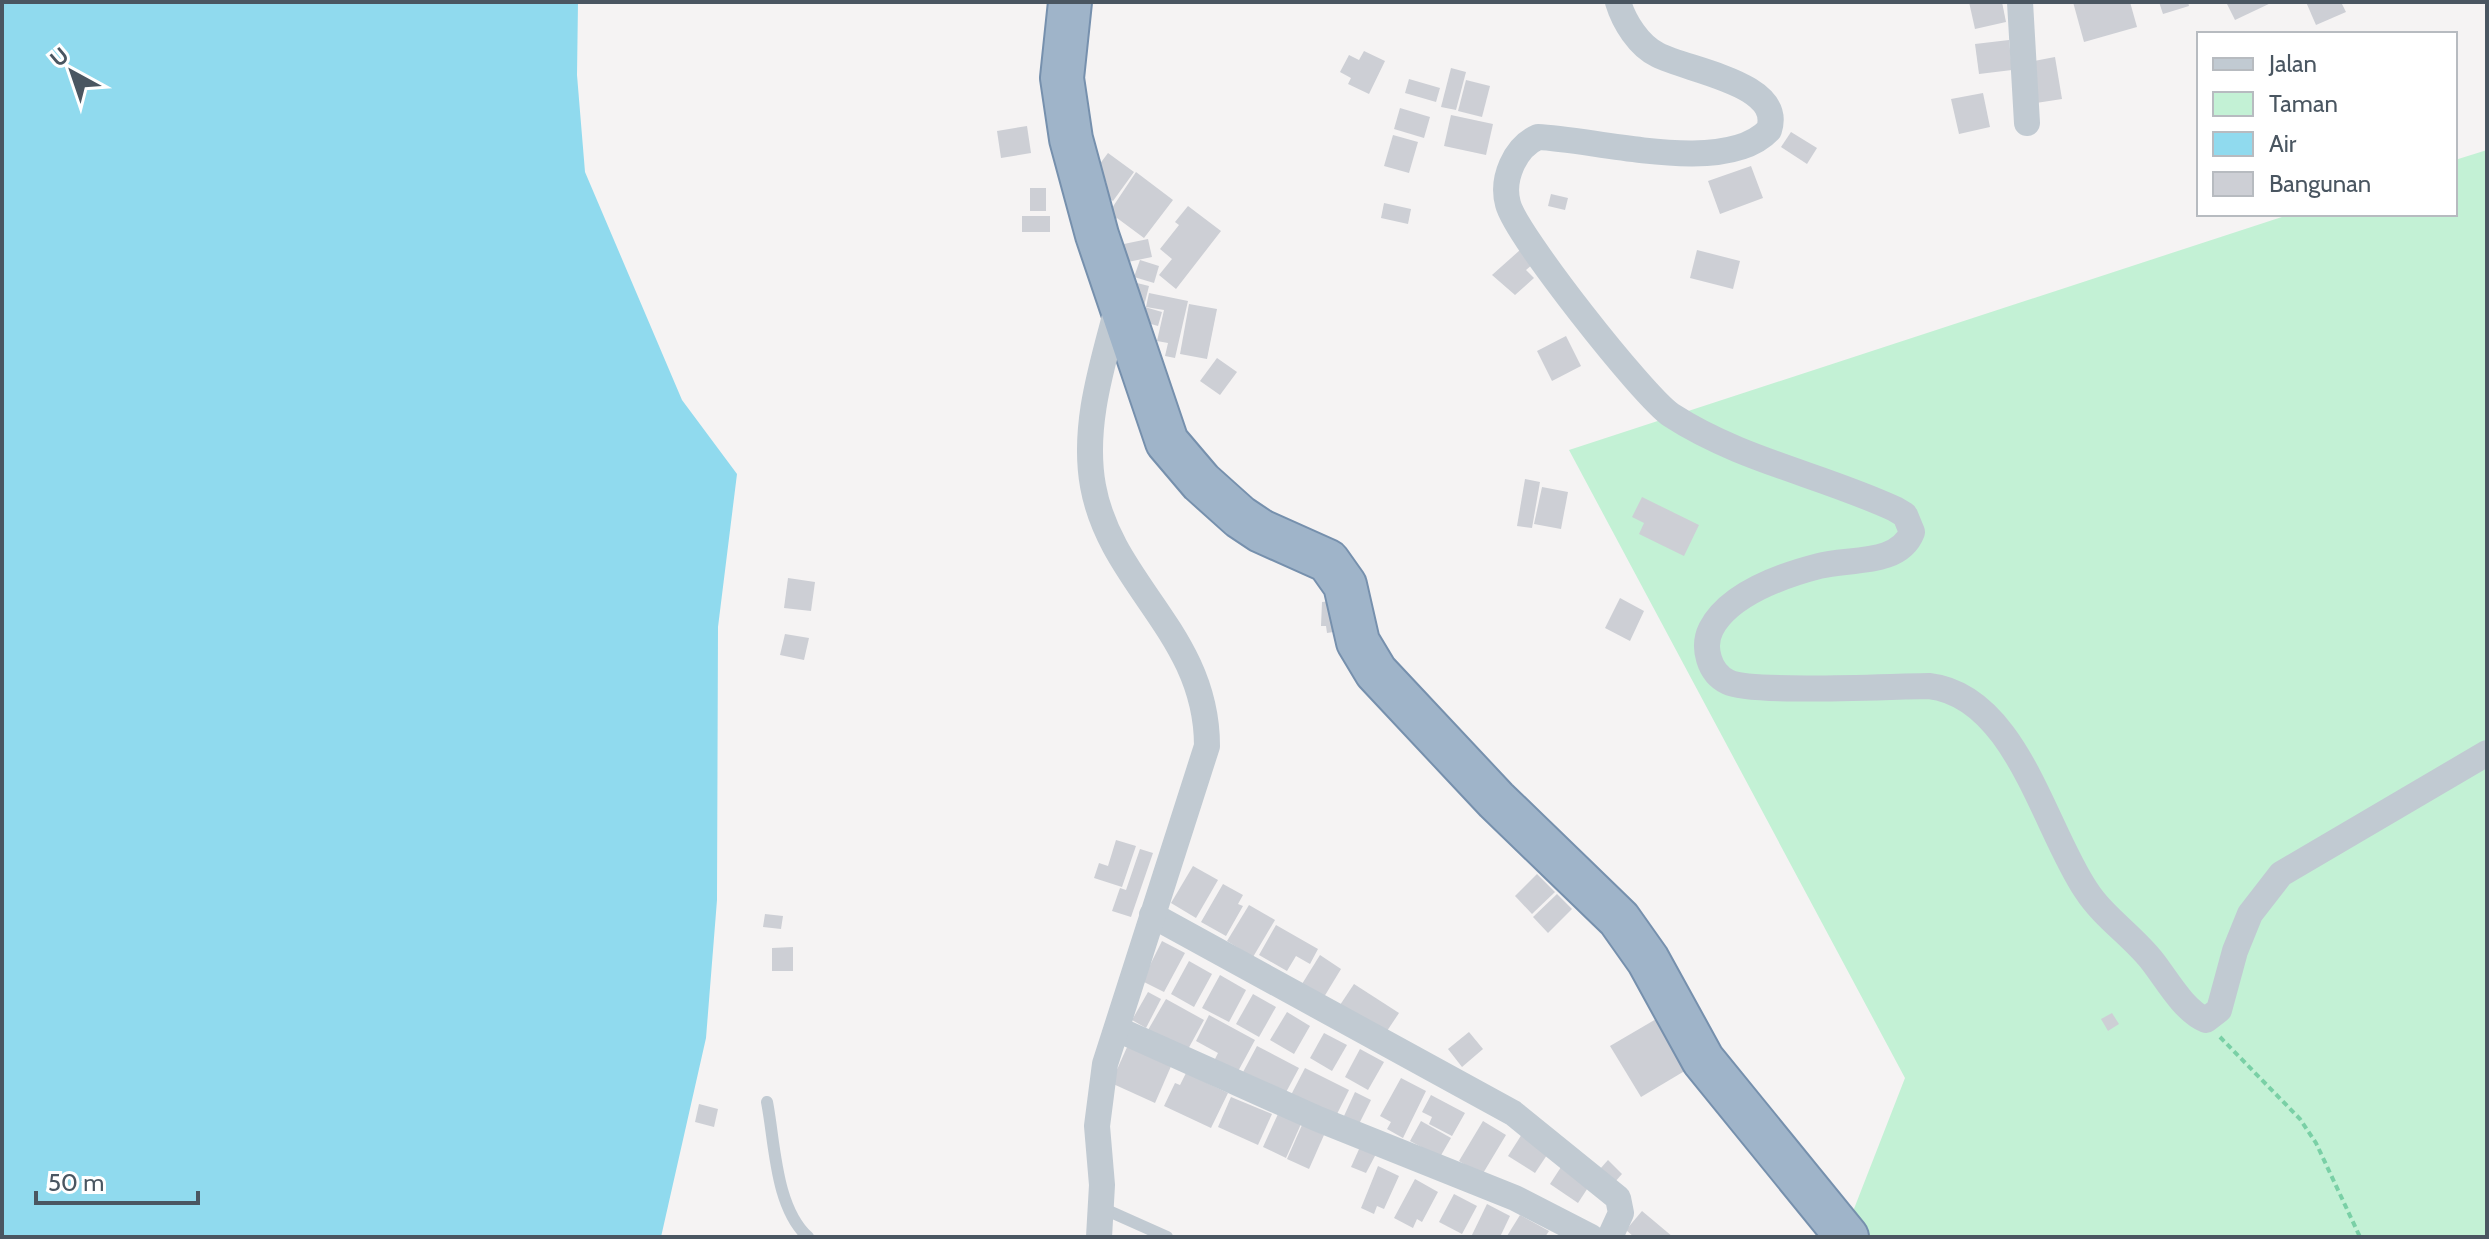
<svg xmlns="http://www.w3.org/2000/svg" width="2489" height="1239" font-family="Cabin,sans-serif">
	<style>
		.green { fill: #c3f1d5 }
		.water { fill: #90daee }
		.building { fill: #cdcfd5 }
		.lines { fill: none; stroke-linecap: round; stroke-linejoin: round }
		.trunk-casing { stroke: #7690ad; stroke-width: 46 }
		.path { stroke: #7ad0a6; stroke-width: 4; stroke-dasharray: 6 4; stroke-linecap: butt }
		.service { stroke: #c1cad2; stroke-width: 12 }
		.minor { stroke: #c1cad2; stroke-width: 26 }
		.trunk { stroke: #9fb4c9; stroke-width: 42 }
	</style>
	<rect width="100%" height="100%" fill="#f5f3f3"/>
	<path class="green" d="M2487,150V1237H1843L1905,1078L1569,450L2291,214H2455V160Z"/>
	<path class="water" d="M2,2H578L577,75L585,172L682,400L737,474L718,627L717,900L706,1038L661,1237H2Z"/>
	<g class="building">
		<path d="M1969,2H2002L2006,22L1975,29Z"/>
		<path d="M2073,2H2130L2137,27L2084,42Z"/>
		<path d="M2159,2H2188L2189,6L2163,14Z"/>
		<path d="M2226,2H2273L2235,20Z"/>
		<path d="M2306,2H2341L2346,12L2316,25Z"/>
		<path d="M2009,40L2012,70L1979,74L1975,44Z"/>
		<path d="M1364,51L1385,61L1369,94L1348,84L1351,78L1340,72L1349,55L1359,60Z"/>
		<path d="M2055,57L2062,99L2036,103L2034,61Z"/>
		<path d="M1451,68L1466,72L1456,110L1441,107Z"/>
		<path d="M1409,79L1440,88L1436,102L1405,93Z"/>
		<path d="M1466,80L1490,86L1482,117L1458,111Z"/>
		<path d="M1983,93L1990,127L1959,134L1951,99Z"/>
		<path d="M1400,108L1430,117L1424,138L1394,129Z"/>
		<path d="M1451,115L1493,124L1486,155L1444,146Z"/>
		<path d="M1027,126L1031,153L1001,158L997,131Z"/>
		<path d="M1791,132L1817,148L1807,164L1781,147Z"/>
		<path d="M1393,135L1418,142L1409,173L1384,166Z"/>
		<path d="M1108,153L1134,172L1113,201L1100,192L1107,183L1093,173Z"/>
		<path d="M1751,166L1763,198L1720,214L1708,181Z"/>
		<path d="M1136,172L1173,200L1144,238L1117,218L1112,225L1104,220Z"/>
		<rect x="1030" y="188" width="16" height="23"/>
		<path d="M1551,194L1568,198L1565,210L1548,206Z"/>
		<path d="M1384,203L1411,209L1408,224L1381,218Z"/>
		<path d="M1188,206L1221,231L1176,289L1159,275L1172,259L1160,249L1179,225L1175,222Z"/>
		<rect x="1022" y="216" width="28" height="16"/>
		<path d="M1148,239L1152,257L1123,263L1119,245Z"/>
		<path d="M1520,250L1533,264L1526,270L1534,278L1515,295L1492,275Z"/>
		<path d="M1697,250L1740,261L1733,289L1690,278Z"/>
		<path d="M1140,260L1159,266L1154,283L1134,277Z"/>
		<path d="M1137,283L1149,286L1144,306L1138,305L1162,312L1158,326L1137,320L1130,308Z"/>
		<path d="M1149,293L1188,301L1175,358L1165,356L1168,343L1157,341L1164,310L1146,307Z"/>
		<path d="M1189,304L1217,309L1207,359L1180,354Z"/>
		<path d="M1566,336L1581,366L1552,381L1537,351Z"/>
		<path d="M1217,358L1237,372L1220,395L1200,381Z"/>
		<path d="M1525,479L1540,482L1532,528L1517,526Z"/>
		<path d="M1542,487L1568,492L1561,529L1534,524Z"/>
		<path d="M1642,497L1699,525L1684,556L1639,534L1644,523L1632,517Z"/>
		<path d="M788,578L815,582L811,611L784,608Z"/>
		<path d="M1620,598L1644,611L1630,641L1605,628Z"/>
		<path d="M1341,600L1346,630L1327,633L1326,626H1321L1322,602Z"/>
		<path d="M785,634L809,638L804,660L780,655Z"/>
		<path d="M1116,840L1136,846L1122,887L1094,878L1099,863L1108,866Z"/>
		<path d="M1140,849L1153,853L1131,917L1112,911L1120,888L1126,890Z"/>
		<path d="M1193,866L1218,880L1196,918L1171,903Z"/>
		<path d="M1537,874L1555,892L1532,914L1515,896Z"/>
		<path d="M1223,884L1243,895L1238,904L1243,906L1226,936L1201,922Z"/>
		<path d="M1557,894L1572,909L1548,933L1533,917Z"/>
		<path d="M1249,905L1275,920L1253,957L1227,941Z"/>
		<path d="M765,914L783,916L781,929L763,927Z"/>
		<path d="M1276,925L1318,949L1310,964L1296,956L1287,971L1259,955Z"/>
		<path d="M1162,941L1185,953L1164,992L1142,981Z"/>
		<path d="M793,947V971H772V948Z"/>
		<path d="M1320,955L1341,969L1324,997L1302,984Z"/>
		<path d="M1189,961L1212,974L1194,1007L1171,994Z"/>
		<path d="M1220,975L1246,990L1229,1022L1202,1008Z"/>
		<path d="M1354,984L1399,1013L1383,1037L1338,1008Z"/>
		<path d="M1148,992L1161,999L1146,1028L1132,1020Z"/>
		<path d="M1253,994L1276,1007L1259,1037L1236,1024Z"/>
		<path d="M1166,999L1204,1020L1187,1051L1148,1030Z"/>
		<path d="M1287,1012L1310,1026L1294,1054L1270,1040Z"/>
		<path d="M2112,1013L2119,1024L2108,1031L2101,1019Z"/>
		<path d="M1209,1015L1255,1040L1236,1075L1213,1063L1218,1053L1196,1041Z"/>
		<path d="M1663,1015L1693,1066L1641,1097L1610,1046Z"/>
		<path d="M1469,1032L1483,1049L1462,1067L1448,1049Z"/>
		<path d="M1324,1033L1347,1045L1332,1071L1310,1058Z"/>
		<path d="M1128,1045L1172,1064L1155,1103L1111,1083Z"/>
		<path d="M1257,1046L1299,1068L1284,1096L1242,1074Z"/>
		<path d="M1360,1049L1384,1062L1368,1090L1345,1077Z"/>
		<path d="M1305,1068L1349,1090L1335,1118L1291,1095Z"/>
		<path d="M1186,1073L1228,1093L1211,1128L1164,1106L1175,1083L1180,1085Z"/>
		<path d="M1401,1078L1426,1091L1403,1138L1387,1129L1391,1122L1380,1116Z"/>
		<path d="M1355,1092L1371,1100L1359,1124L1344,1116Z"/>
		<path d="M1431,1095L1465,1113L1452,1136L1429,1124L1432,1117L1422,1112Z"/>
		<path d="M1231,1097L1272,1114L1258,1145L1218,1127Z"/>
		<path d="M699,1104L718,1109L714,1127L695,1122Z"/>
		<path d="M1278,1114L1301,1124L1286,1158L1263,1147Z"/>
		<path d="M1421,1121L1451,1138L1440,1157L1410,1141Z"/>
		<path d="M1483,1121L1506,1135L1482,1175L1459,1161Z"/>
		<path d="M1302,1125L1324,1135L1309,1169L1287,1159Z"/>
		<path d="M1522,1134L1549,1152L1535,1173L1508,1156Z"/>
		<path d="M1360,1147L1376,1154L1366,1173L1351,1167Z"/>
		<path d="M1608,1160L1622,1174L1614,1183L1600,1169Z"/>
		<path d="M1563,1164L1591,1183L1578,1203L1550,1184Z"/>
		<path d="M1378,1166L1399,1176L1384,1209L1377,1206L1374,1214L1361,1208Z"/>
		<path d="M1415,1179L1438,1192L1422,1222L1417,1219L1413,1228L1394,1218Z"/>
		<path d="M1454,1194L1477,1206L1462,1234L1439,1222Z"/>
		<path d="M1487,1204L1510,1216L1500,1237H1471Z"/>
		<path d="M1642,1211L1673,1237H1634L1626,1230Z"/>
		<path d="M1520,1215L1549,1231L1545,1237L1507,1236Z"/>
	</g>
	<g class="lines">
		<g class="trunk-casing">
			<path id="trunk" d="M1070,2L1062,78L1071,139L1097,235L1167,442L1201,482L1240,517L1261,531L1328,561L1345,585L1358,642L1376,672L1496,800L1619,919L1648,960L1703,1060L1847,1237"/>
		</g>
		<path class="path" d="M2220,1037L2300,1119L2316,1143L2360,1237"/>
		<g class="service">
			<path d="M767,1102C775,1143 775,1207 808,1237"/>
			<path d="M1102,1208L1167,1237"/>
		</g>
		<g class="minor">
			<path d="M1618,2C1624,22 1639,46 1658,55C1689,71 1784,83 1769,130C1725,177 1595,139 1538,137C1515,147 1501,179 1508,204C1516,235 1643,396 1671,415C1740,460 1822,475 1895,509L1905,515L1912,532C1899,566 1848,558 1819,566C1784,575 1729,594 1711,629C1702,647 1709,673 1728,682C1752,694 1893,686 1929,686C2016,696 2044,828 2086,890C2104,918 2133,936 2153,962C2167,980 2184,1011 2206,1020L2219,1010L2235,951L2250,914L2281,874L2487,753"/>
			<path d="M2020,2L2027,123"/>
			<path d="M1152,915L1513,1113L1618,1198L1621,1213L1610,1237"/>
			<path d="M1117,1029L1318,1119L1515,1198L1591,1237"/>
			<path d="M1099,1237L1102,1185L1097,1126L1105,1064L1207,746C1207,634 1111,585 1093,486C1082,425 1103,363 1118,305"/>
		</g>
		<use href="#trunk" class="trunk"/>
	</g>
	<rect width="2489" height="1239" fill="none" stroke="#4a5661" stroke-width="8"/>
	<rect x="2197" y="32" width="260" height="184" fill="#ffffff" stroke="#b7bbc0" stroke-width="2"/>
	<rect x="2213" y="58" width="40" height="12" fill="#c1cad2" stroke="#b7bbc0" stroke-width="2"/>
	<text x="2269" y="72" font-size="24" fill="#4a5661">Jalan</text>
	<rect x="2213" y="92" width="40" height="24" fill="#c3f1d5" stroke="#b7bbc0" stroke-width="2"/>
	<text x="2269" y="112" font-size="24" fill="#4a5661">Taman</text>
	<rect x="2213" y="132" width="40" height="24" fill="#90daee" stroke="#b7bbc0" stroke-width="2"/>
	<text x="2269" y="152" font-size="24" fill="#4a5661">Air</text>
	<rect x="2213" y="172" width="40" height="24" fill="#cdcfd5" stroke="#b7bbc0" stroke-width="2"/>
	<text x="2269" y="192" font-size="24" fill="#4a5661">Bangunan</text>
	<g transform="translate(72 72) rotate(320)" stroke="#ffffff" stroke-width="6" paint-order="stroke">
	<path d="M0-6L14 30L0 20L-14 30Z" fill="#4a5661"/>
	<text y="-12" font-size="22" font-weight="bold" text-anchor="middle" fill="#4a5661">U</text>
	</g>
	<path d="M36 1191v12h162v-12" fill="none" stroke="#4a5661" stroke-width="4"/>
	<text x="48" y="1191" font-size="24" fill="#4a5661" stroke="#ffffff" stroke-width="6" paint-order="stroke">50 m</text>
</svg>
